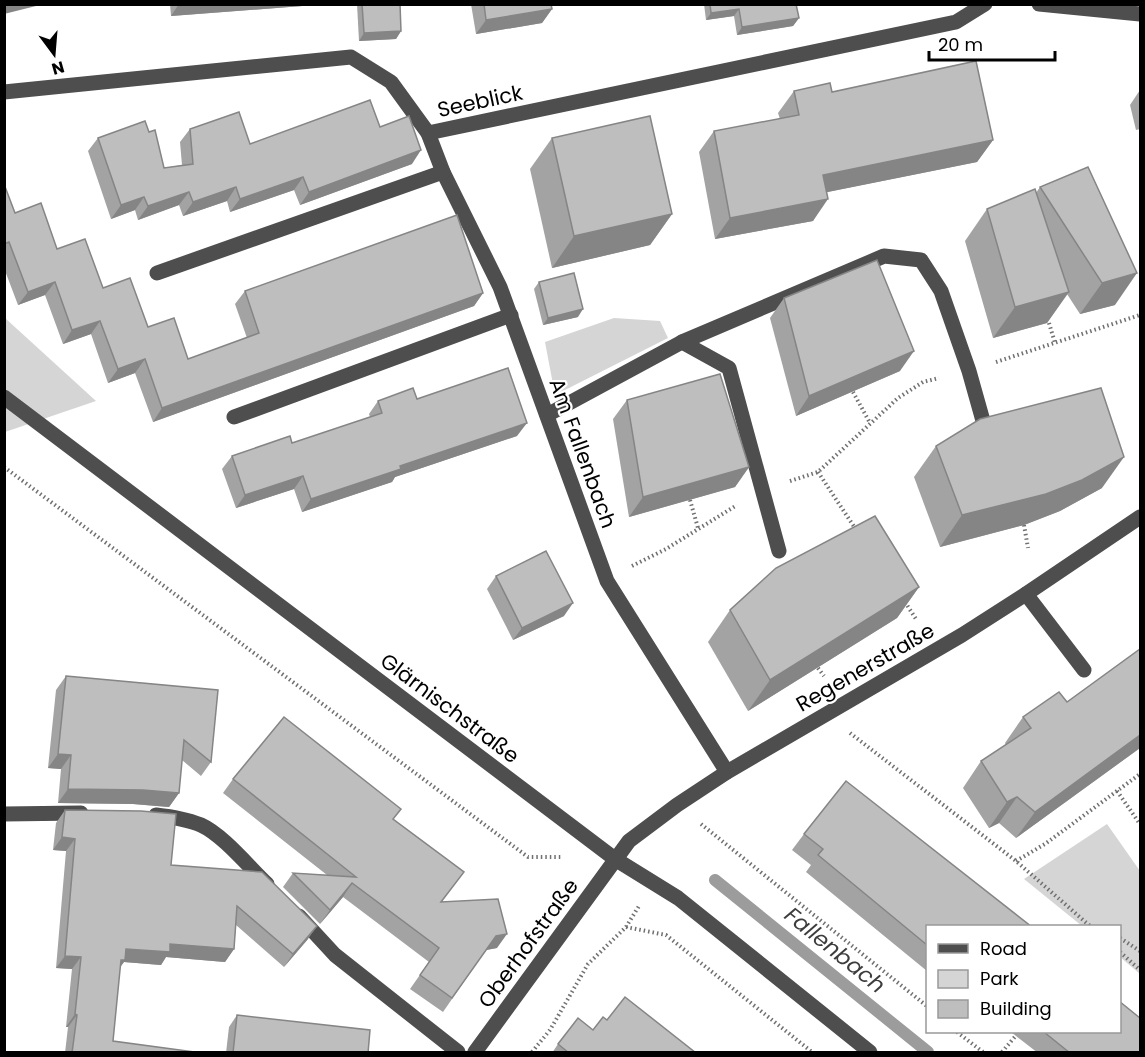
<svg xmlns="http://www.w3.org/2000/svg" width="1145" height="1057" font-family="Poppins,sans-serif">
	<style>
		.green { fill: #d5d5d5 }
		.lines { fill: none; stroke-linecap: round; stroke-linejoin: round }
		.stream { stroke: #9c9c9c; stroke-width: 12 }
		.path { stroke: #707070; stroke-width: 4; stroke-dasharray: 1.5 3; stroke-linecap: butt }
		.minor { stroke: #4e4e4e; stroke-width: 15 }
		.wall { fill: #a3a3a3 }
		.shaded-wall { fill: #858585 }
		.building { fill: #bebebe; stroke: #858585; stroke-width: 1.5 }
		.labels { text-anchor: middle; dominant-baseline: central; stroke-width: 4.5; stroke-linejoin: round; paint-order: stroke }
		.street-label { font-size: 21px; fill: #000; stroke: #fff }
		.water-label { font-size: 22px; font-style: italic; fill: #3d3d3d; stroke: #fff }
	</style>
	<rect width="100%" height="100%" fill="#fff"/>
	<g class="green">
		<path d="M5,318L96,401L5,432Z"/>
		<path d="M614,318L660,321L668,338L555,395L545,342Z"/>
		<path d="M1107,824L1140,871V974L1120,957V926H1082L1024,879Z"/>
	</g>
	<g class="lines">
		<path class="stream" d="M715,880L928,1052"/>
		<g class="path">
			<path d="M1049,323L1055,343"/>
			<path d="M996,362L1140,315"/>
			<path d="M853,392L870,423"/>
			<path d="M4,467L528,857H563"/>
			<path d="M818,472L857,531"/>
			<path d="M790,481L818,472L898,398L923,382L939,378"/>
			<path d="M690,500L698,528"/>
			<path d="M1024,525L1028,548"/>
			<path d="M632,566L666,549L737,505"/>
			<path d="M905,602L916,619"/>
			<path d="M818,668L824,676"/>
			<path d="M850,733L1016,861L1090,926"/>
			<path d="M1117,791L1140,824"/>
			<path d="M701,824L928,1007"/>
			<path d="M1016,861L1045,844L1140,774"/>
			<path d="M626,927L666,935L812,1052"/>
			<path d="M1120,938L1140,951"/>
			<path d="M1120,952L1140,970"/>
			<path d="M957,1032L983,1052"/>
			<path d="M532,1052L550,1030L588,964L626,927L639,906"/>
			<path d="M1002,1052L1019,1032"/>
		</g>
		<g class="minor">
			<path d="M1039,4L1140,14"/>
			<path d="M4,92L351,57L391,82L428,133L443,172L500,287L607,581L727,772"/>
			<path d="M428,133L956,22L985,4"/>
			<path d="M157,273L443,172"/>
			<path d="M682,342L729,368L779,551"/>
			<path d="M4,397L615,859L678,898L870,1052"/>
			<path d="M547,415L682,342L884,256L921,260L941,291L969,371L985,428"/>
			<path d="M234,417L511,315"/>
			<path d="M1026,594L1084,670"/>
			<path d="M4,814L81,813"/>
			<path d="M156,815C172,817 187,819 201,825C223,835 249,867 267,884"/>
			<path d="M299,916L335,955L458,1052"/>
			<path d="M475,1052L629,841L677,805L727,772L962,635L1026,594L1140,517"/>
		</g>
	</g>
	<g class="wall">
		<path d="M170,4H328L171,16Z"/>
		<path d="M357,4H400L401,31L396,39L359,41Z"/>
		<path d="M471,4H551L552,9L542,23L476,34Z"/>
		<path d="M704,4H796L799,18L793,26L737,35L734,16L706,20Z"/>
		<path d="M1140,90V129L1136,130L1130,105Z"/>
		<path d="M794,91L832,92L993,140L977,162L827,192L813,221L715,239L699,152L714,131L780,119L778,113Z"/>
		<path d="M380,127L412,164L300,205L294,190L230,212L227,201L183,216L179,205L138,220L135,210L111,219L88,151L98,138L149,132L164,168L182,165L180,142L190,129L250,144Z"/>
		<path d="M552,138L672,214L650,245L552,268L530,169Z"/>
		<path d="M1088,167L1115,305L1080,314L1067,294L1047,323L993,338L965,241L987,209L1036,193L1040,187Z"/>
		<path d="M4,184L15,213L148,327L188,359L247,338L235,304L245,291L483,293L474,306L153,422L135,373L108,383L91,334L63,344L45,295L18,305L4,268Z"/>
		<path d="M539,282L578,317L543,325L534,289Z"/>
		<path d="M784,298L900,371L796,416L770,318Z"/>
		<path d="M417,399L517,436L395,477L392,482L302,512L294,489L236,508L222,469L232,456L292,443L370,417L369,414L378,401Z"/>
		<path d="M627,400L749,467L735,487L629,517L613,419Z"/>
		<path d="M936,446L1102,488L1060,511L1024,525L940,547L914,477Z"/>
		<path d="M496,576L564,616L513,640L487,589Z"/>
		<path d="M919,587L897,618L748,711L708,642L730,610Z"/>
		<path d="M66,676L218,690L211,762L201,776L182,760L179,793L169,807L133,804L58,803L61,769L48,768L56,690Z"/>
		<path d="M1067,702L1140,748L1016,838L999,823L989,828L963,788L981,761L1006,745L1005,743L1023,717Z"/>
		<path d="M233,779L401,809L393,819L442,902L497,948L486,950L443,1012L410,989L429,962L343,897L320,924L283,887L293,873L327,875L223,793Z"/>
		<path d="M65,810L171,865L308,939L284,967L236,925L234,949L225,962L166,957L161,965L124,962L120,967L113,1041L202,1053H65L68,1027H66L72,969L56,968L66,851L53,850L56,823Z"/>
		<path d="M804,834L927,927V971L806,872L811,865L792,850Z"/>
		<path d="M237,1015L368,1053H226L229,1027Z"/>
		<path d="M607,1020L696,1053H552L558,1044L593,1030Z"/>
		<path d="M1011,1032H1119L1140,1053H1038Z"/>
	</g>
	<g class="shaded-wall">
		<path d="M4,4H44L4,14Z"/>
		<path d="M179,4H328L171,16Z"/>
		<path d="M552,9L542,23L476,34L486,20Z"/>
		<path d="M739,9L734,16L706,20L711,13Z"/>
		<path d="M799,18L793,26L737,35L742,27Z"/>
		<path d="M401,31L396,39L359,41L364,33Z"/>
		<path d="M993,140L977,162L808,196L823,175Z"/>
		<path d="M421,150L412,164L300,205L309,192Z"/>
		<path d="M303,177L294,190L230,212L240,199Z"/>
		<path d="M236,187L227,201L183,216L193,202Z"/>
		<path d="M189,192L179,205L138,220L148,206Z"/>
		<path d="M144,197L135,210L111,219L121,205Z"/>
		<path d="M828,199L813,221L715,239L730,218Z"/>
		<path d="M672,214L650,245L552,268L574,236Z"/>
		<path d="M1137,273L1115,305L1080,314L1102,283Z"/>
		<path d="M55,282L45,295L18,305L28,292Z"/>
		<path d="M1069,292L1047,323L993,338L1015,307Z"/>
		<path d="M483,293L474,306L153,422L162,408Z"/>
		<path d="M583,309L578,317L543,325L548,318Z"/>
		<path d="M100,321L91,334L63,344L72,330Z"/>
		<path d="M914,351L900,371L796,416L809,396Z"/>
		<path d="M145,359L135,373L108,383L118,369Z"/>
		<path d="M527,423L517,436L395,477L392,482L302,512L311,499L400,466Z"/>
		<path d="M1124,457L1102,488L1060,511L1024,525L940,547L962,515Z"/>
		<path d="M749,467L735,487L629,517L643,497Z"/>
		<path d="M303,476L294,489L236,508L245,495Z"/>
		<path d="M919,587L897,618L748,711L770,680Z"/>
		<path d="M573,603L564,616L513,640L522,628Z"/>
		<path d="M1140,735V748L1016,838L1035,812Z"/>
		<path d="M58,754L71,755L61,769L48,768Z"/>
		<path d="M68,789L143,790L179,793L169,807L133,804L58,803Z"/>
		<path d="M1017,797L999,823L989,828L1007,802Z"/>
		<path d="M62,837L75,839L66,851L53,850Z"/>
		<path d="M352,883L343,897L320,924L330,910Z"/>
		<path d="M317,926L308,939L284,967L293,954Z"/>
		<path d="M507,934L497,948L486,950L496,936Z"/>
		<path d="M170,944L234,949L225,962L166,957L161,965L124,962L116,973L126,949Z"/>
		<path d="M65,956L81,957L72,969L56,968Z"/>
		<path d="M75,1014L77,1015L68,1027H66Z"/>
	</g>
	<g class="building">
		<path d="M362,4H400L401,31L364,33Z"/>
		<path d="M484,4H551L552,9L486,20Z"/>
		<path d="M710,4H796L799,18L742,27L739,9L711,13Z"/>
		<path d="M976,61L993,140L823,175L828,199L730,218L714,131L799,115L794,91L830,83L832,92Z"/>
		<path d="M370,100L380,127L409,116L421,150L309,192L303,177L240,199L236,187L193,202L189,192L148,206L144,197L121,205L98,138L145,121L149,132L155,130L164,168L193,164L190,129L239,112L250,144Z"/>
		<path d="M650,116L672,214L574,236L552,138Z"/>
		<path d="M1088,167L1137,273L1102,283L1040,187Z"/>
		<path d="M4,184L15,213L41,203L57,249L85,239L103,288L130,278L148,327L174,318L188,359L259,333L245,291L457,215L483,293L162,408L145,359L118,369L100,321L72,330L55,282L28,292L9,242L4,244Z"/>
		<path d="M1035,189L1069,292L1015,307L987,209Z"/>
		<path d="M877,260L914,351L809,396L784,298Z"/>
		<path d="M574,273L583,309L548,318L539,282Z"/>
		<path d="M508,368L527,423L400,466L401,469L311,499L303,476L245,495L232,456L290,436L292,443L382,413L378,401L413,388L417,399Z"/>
		<path d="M720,374L749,467L643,497L627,400Z"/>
		<path d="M1101,388L1124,457L1082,480L1046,494L962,515L936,446L980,419Z"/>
		<path d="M875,516L919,587L770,680L730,610L776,568Z"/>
		<path d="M546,551L573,603L522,628L496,576Z"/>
		<path d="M1140,649V735L1035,812L1017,797L1007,802L981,761L1031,728L1023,717L1059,692L1067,702Z"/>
		<path d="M66,676L218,690L211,762L184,740L179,793L143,790L68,789L71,755L58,754Z"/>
		<path d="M284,717L401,809L393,819L464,872L441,902L498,899L507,934L496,936L452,998L420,975L439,948L352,883L330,910L293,873L356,877L233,779Z"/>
		<path d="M846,781L1032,927H927V945L818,855L823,849L804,834Z"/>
		<path d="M65,810L141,811L176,814L171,865L262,872L317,926L293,954L237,906L234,949L170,944V952L126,949L125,960H121L113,1041L202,1053H72L77,1015L75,1014L81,957L65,956L75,839L62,837Z"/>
		<path d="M625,997L696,1053H569L558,1044L578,1018L593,1030L603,1017L607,1020Z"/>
		<path d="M1119,1001L1140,1018V1053H1070L1044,1032H1119Z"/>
		<path d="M237,1015L370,1030L368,1053H233Z"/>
	</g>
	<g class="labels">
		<g class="street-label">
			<text transform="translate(480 101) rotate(-12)">Seeblick</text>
			<text transform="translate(583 453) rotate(70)">Am Fallenbach</text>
			<text transform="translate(865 667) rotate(-30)">Regenerstraße</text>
			<text transform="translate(450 708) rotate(37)">Glärnischstraße</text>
			<text transform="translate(528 943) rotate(-54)">Oberhofstraße</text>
		</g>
		<g class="water-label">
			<text transform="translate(835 950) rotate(39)">Fallenbach</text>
		</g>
	</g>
	<rect width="1145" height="1057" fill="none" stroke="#000000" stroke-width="12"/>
	<rect x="926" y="925" width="195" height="108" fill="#ffffff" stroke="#999999" stroke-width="1.5"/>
	<rect x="938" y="944" width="30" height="9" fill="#4e4e4e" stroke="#999999" stroke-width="1.5"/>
	<text x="980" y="955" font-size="18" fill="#000000">Road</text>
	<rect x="938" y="970" width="30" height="18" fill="#d5d5d5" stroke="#999999" stroke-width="1.5"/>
	<text x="980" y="985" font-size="18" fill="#000000">Park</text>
	<rect x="938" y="1000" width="30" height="18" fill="#bebebe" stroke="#999999" stroke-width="1.5"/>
	<text x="980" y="1015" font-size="18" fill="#000000">Building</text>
	<g transform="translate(54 54) rotate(164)" stroke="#ffffff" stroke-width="4.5" paint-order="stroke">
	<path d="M0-4.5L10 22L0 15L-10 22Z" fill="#000000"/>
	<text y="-9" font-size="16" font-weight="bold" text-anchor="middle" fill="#000000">N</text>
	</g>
	<path d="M929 51v9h126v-9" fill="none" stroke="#000000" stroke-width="3"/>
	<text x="938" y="51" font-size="18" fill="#000000" stroke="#ffffff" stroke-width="4.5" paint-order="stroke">20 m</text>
</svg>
